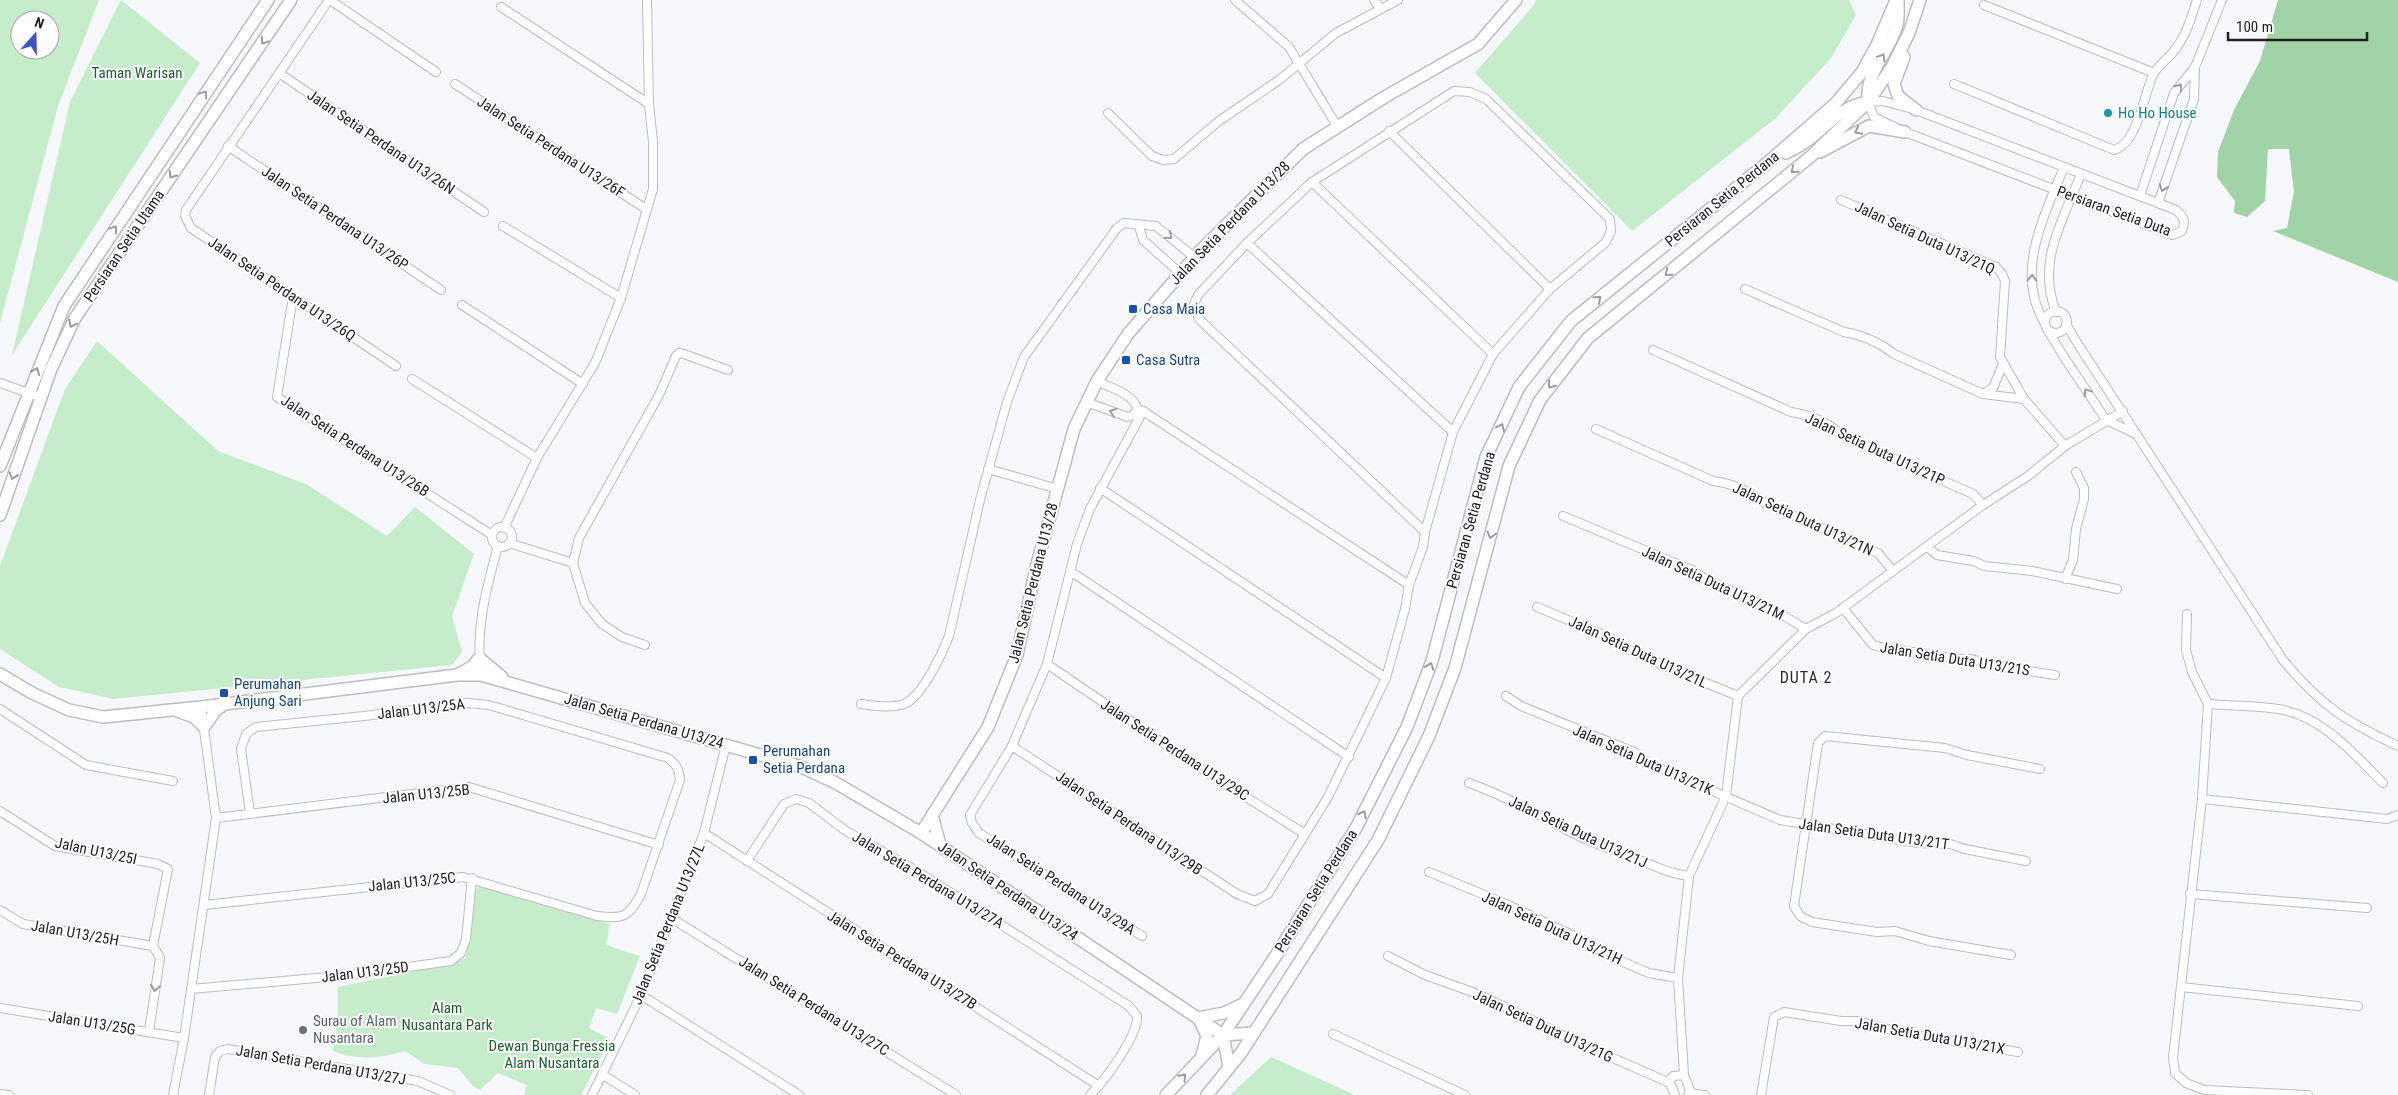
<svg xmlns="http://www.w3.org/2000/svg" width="2398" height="1095" font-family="'Roboto Condensed',sans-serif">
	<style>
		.green { fill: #c6edc9; fill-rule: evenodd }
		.forest { fill: #a0d3a5 }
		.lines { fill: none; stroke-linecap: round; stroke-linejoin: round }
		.street-casing { stroke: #bcbdc2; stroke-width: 10 }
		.secondary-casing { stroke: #bcbdc2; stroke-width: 14 }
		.street { stroke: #fff; stroke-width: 8 }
		.secondary { stroke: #fff; stroke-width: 11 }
		.oneway { stroke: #9c9c9c }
		.culture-dot { fill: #0f9aa8; stroke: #fff; stroke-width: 2 }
		.transit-dot { fill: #1a4fb4; stroke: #fff; stroke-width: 2 }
		.worship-dot { fill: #6b7280; stroke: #fff; stroke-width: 2 }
		.labels { text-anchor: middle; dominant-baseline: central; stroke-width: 4; stroke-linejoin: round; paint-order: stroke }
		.park-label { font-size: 15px; fill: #19632a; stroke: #fff }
		.culture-label { font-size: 15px; fill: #0d838f; stroke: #fff; text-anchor: start }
		.street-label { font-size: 15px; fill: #222224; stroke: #fff }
		.transit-label { font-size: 15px; fill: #164399; stroke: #fff; text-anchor: start }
		.worship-label { font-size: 15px; fill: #5b616d; stroke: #fff; text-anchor: start }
		.neighbourhood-label { font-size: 16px; letter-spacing: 1px; fill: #2a2b2f; stroke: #fff }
	</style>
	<rect width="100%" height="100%" fill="#f6f8fc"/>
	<g class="green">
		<path d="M0,0H99L58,106L0,323ZM20,20H50V50H20Z"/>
		<path d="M121,0L200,63L12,355L70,102Z"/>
		<path d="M1536,0H1849L1856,15L1831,58L1776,118L1632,231L1475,73L1533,6Z"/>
		<path d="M97,341L218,451L306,484L387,536L415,507L474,554L452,616L462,652L452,665L113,699L59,687L0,649V566L65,389Z"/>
		<path d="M482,885L610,924L606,945L640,956L617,1014L596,1008L589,1028L610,1039L581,1095H524L527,1085L498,1073L480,1090L473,1086L458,1068L425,1064L405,1051C381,1058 357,1061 333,1051L338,1017V987L435,967L466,958L473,905L470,893Z"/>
		<path d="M1271,1057L1355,1095H1230Z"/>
	</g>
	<path class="forest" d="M2278,0H2398V282L2273,231L2287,228L2294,192L2289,149H2268L2265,201L2247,217L2234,213L2235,201L2217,177L2218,152L2234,110L2260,61Z"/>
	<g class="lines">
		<g class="street-casing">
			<g id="street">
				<path d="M329,0L186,210L185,216L191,228L396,366"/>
				<path d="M330,0L436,72"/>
				<path d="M647,0L649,104"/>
				<path d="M1235,0L1289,47L1337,126"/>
				<path d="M1374,0L1381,9"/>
				<path d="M1984,5L2154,73"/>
				<path d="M501,7L649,104L653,142V189L621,298L595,363L537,458L504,528"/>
				<path d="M2195,67L2222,0"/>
				<path d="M279,73L484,212"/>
				<path d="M455,84L646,209"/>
				<path d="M1954,84L2114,150C2138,143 2143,97 2153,75C2157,66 2167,60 2173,52C2186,37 2191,18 2197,0"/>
				<path d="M1883,101L1916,110L2176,210C2184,217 2186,221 2182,231L2173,235L1905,132L1874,117L1868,102Z"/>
				<path d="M1108,113L1152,156L1163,160L1174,159L1219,121L1279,80L1336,33L1398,0"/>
				<path d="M1389,131L1550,289"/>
				<path d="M228,146L441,290"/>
				<path d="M1312,182L1493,354"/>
				<path d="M2140,196L2174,93L2195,67L2194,99L2158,203"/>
				<path d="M1841,200L1996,267L2002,274L2005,281L2000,357L2024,399L2065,446"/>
				<path d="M503,226L621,298"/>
				<path d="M1139,226L1143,240L1180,273"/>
				<path d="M1247,243L1453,432"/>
				<path d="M1745,289L1844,332C1863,335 1879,342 1894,354L1983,394L2024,399"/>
				<path d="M293,297L277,397L492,535"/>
				<path d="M462,305L583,384"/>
				<circle cx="2056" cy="322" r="11"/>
				<path d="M2056,312C2036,262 2063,220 2081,174"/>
				<path d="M2045,324C2014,272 2044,217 2064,167"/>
				<path d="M2066,324L2076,341L2283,660C2319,704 2346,722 2398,746"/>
				<path d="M2047,329L2064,357L2106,420L2136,434"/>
				<path d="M1653,350L1791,412C1811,415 1828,422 1843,436L1973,494L1983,505"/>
				<path d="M412,379L537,458"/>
				<path d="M1097,381C1111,388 1132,393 1138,409L1143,411L1090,509L1077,544L1047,664L1020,727L1012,746L970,815L972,823L979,833L1142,936"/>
				<path d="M0,383L40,397"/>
				<path d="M1983,394L1993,388L2003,364"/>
				<path d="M1086,402L1128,417L1133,415L1138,409"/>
				<path d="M1143,411L1409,585"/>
				<path d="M1596,429L1713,481C1732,483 1750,492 1765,503L1878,553L1893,571"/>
				<path d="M988,469L1058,489"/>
				<path d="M1100,488L1386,678"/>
				<path d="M1563,516L1692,570L1704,578L1786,617L1806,629"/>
				<circle cx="502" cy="537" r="10"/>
				<path d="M509,543L573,563"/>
				<path d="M1927,547L1937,555L1973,561L1985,566L2032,571L2117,589"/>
				<path d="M1070,571L1349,757"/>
				<path d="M2065,579L2073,560L2076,529L2084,499V488L2076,472"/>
				<path d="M1537,607L1611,638L1625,648L1674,670L1738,696"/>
				<path d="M1843,608L1873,645L1880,647L1957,659H1971L2002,667L2055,675"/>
				<path d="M2187,614L2186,650L2192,672L2208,704L2202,799L2173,1057L2175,1073L2186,1083L2204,1090L2308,1095"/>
				<path d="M645,645L622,637L602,624L585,603L573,563L579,538L659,395L676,356L679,353L684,354L728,370"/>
				<path d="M1047,664L1195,765L1305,834"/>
				<path d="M481,675C475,629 486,590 498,546"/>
				<path d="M1506,696L1521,706L1634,752L1650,764L1780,820L1918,843L1950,844L1965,849L2026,861"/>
				<path d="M861,704C873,706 892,708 904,704C922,697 942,654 949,636L980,500L1007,402L1024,357L1117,228L1124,223L1156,226L1194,257"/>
				<path d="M2208,704C2231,706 2255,705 2278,709C2322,716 2353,753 2383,783"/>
				<path d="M0,709L86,765L173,781"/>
				<path d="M1012,746L1237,894L1255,901L1268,894L1328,797L1386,678L1405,609L1409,585L1423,547L1425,532L1453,432L1493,354L1550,289L1606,242L1611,231L1610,219L1486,99L1470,92L1454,91L1312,182L1247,243L1198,295L1194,304L1199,319L1425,532"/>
				<path d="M1469,783C1500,794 1529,809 1558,825C1584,840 1612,850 1639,860C1659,867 1666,873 1689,876"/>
				<path d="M2202,799L2387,819L2398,815"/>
				<path d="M0,811L55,846L158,864L168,869L153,946L160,958L149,1031"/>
				<path d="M216,818L469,787L659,845"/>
				<path d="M704,833L1099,1086"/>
				<path d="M747,861L784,804L796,799L809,803L846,831L912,868L1129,1006L1137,1016C1139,1034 1104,1082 1090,1095"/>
				<path d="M1429,872L1504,903L1581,939L1609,956L1649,973L1678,978"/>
				<path d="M2190,894L2367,908"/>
				<path d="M204,905L463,877L597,916C623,919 628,918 641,894L680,780C679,769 677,765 668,758L489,705L467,703L364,716L256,727L246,734L241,749L250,813"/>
				<path d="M0,910L23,924L153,946"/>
				<path d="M671,918L956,1095"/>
				<path d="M2011,955L1929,941L1895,931L1877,932L1812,922L1800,916L1794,906L1818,743L1825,736L1945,748L1967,755L2040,769"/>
				<path d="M1388,956L1425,975L1478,994L1583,1045L1670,1083"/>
				<path d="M2181,987L2358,1006"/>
				<path d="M191,989L351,975L451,961L461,953L466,939L472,878"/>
				<path d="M641,995L799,1095"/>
				<path d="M0,1008L184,1038"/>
				<path d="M1333,1034L1465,1095"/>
				<path d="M603,1075L635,1095"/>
				<path d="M1684,1075L1678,978L1689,876L1726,796L1738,696L1806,629L1836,613L1983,505L2028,476L2065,446L2123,411"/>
				<path d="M1689,1093L1705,1095"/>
				<path d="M0,1094L9,1095"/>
				<path d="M173,1095L184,1038L216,818L201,707"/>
				<path d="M209,1095L215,1057L220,1051L228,1049L418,1081L450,1095"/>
				<path d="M592,1095L641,995L704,833L726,745"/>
				<path d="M1675,1095L1670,1083L1671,1078L1673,1076L1684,1075L1690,1090L1688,1095"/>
				<path d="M1761,1095L1774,1017L1784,1012L1841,1021H1858L1899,1032L2018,1052"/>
			</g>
		</g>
		<g class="secondary-casing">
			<g id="secondary">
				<path d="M1904,57L1894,84L1898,96L1916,110"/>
				<path d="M1868,102C1865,72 1889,53 1897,25C1899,18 1898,9 1898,1"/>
				<path d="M1820,152L1869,126L1905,132"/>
				<path d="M1786,153C1792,150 1798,147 1804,143C1826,128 1840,106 1868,102"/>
				<path d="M0,466L64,306L268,0"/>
				<path d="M0,515L51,369L75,318L291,0"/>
				<path d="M0,674L32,693L69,710L103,717L201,707L457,675H481L799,766L836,783L921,833L1223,1035"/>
				<path d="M459,674L473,666L479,658L502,677"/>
				<path d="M177,711L194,717L204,727L216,710L223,705"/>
				<path d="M932,815L940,845"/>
				<path d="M921,833L988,727L1017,655L1037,564L1074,429L1097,381L1128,334L1199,252L1303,149L1383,98L1478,44L1516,0"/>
				<path d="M1198,1018L1224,1013L1243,1004"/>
				<path d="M1199,1019L1207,1036L1202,1055"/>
				<path d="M1223,1035L1229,1067"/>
				<path d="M1223,1035L1253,1033"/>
				<path d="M1166,1095L1223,1035L1277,954L1356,828L1407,727L1432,661L1486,457L1519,387L1571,321L1767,163L1835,104L1862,72L1877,45L1896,0"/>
				<path d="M1207,1095L1241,1053L1378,840L1429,736L1455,668L1509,466L1540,400L1588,338L1810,157L1868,102L1892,67L1909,33L1920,0"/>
			</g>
		</g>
		<use href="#street" class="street"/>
		<use href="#secondary" class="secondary"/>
	</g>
	<defs><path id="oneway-chevron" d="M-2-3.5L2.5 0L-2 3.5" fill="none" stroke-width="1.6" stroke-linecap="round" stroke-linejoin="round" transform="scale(1.25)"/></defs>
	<g class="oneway">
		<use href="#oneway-chevron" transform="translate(264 41) rotate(124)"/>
		<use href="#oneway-chevron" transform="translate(1882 57) rotate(-59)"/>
		<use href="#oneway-chevron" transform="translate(2179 87) rotate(-53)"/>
		<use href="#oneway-chevron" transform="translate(204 94) rotate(-56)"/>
		<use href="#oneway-chevron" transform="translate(1858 131) rotate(153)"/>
		<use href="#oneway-chevron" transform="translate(1794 170) rotate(141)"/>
		<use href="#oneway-chevron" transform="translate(172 175) rotate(125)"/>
		<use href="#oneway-chevron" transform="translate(2163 188) rotate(109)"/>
		<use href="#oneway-chevron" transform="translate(114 229) rotate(-56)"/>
		<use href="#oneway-chevron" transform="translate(1169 236) rotate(39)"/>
		<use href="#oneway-chevron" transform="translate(1668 273) rotate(141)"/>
		<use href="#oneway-chevron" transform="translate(2032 278) rotate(-88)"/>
		<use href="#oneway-chevron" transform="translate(1598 299) rotate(-39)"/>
		<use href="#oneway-chevron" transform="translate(72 324) rotate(116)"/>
		<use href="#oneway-chevron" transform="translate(36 371) rotate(-68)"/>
		<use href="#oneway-chevron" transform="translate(1551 385) rotate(128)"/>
		<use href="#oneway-chevron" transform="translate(2087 392) rotate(-124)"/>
		<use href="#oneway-chevron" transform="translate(1113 412) rotate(-161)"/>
		<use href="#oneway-chevron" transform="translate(1501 427) rotate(-65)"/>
		<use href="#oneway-chevron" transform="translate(13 476) rotate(109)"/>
		<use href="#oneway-chevron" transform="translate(1491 535) rotate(105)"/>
		<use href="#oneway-chevron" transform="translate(1430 666) rotate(-70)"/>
		<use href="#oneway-chevron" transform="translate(1363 814) rotate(-63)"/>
		<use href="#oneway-chevron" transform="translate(155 988) rotate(99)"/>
		<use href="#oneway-chevron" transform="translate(1183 1077) rotate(-47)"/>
	</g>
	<circle class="culture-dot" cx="2108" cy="113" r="5"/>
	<g class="transit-dot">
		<rect x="1128" y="304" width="10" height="10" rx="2.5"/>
		<rect x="1121" y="355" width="10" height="10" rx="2.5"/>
		<rect x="219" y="688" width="10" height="10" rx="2.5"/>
		<rect x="748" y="755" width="10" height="10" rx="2.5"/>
	</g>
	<circle class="worship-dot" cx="303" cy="1030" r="5"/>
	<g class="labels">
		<g class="park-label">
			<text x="137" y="73">Taman Warisan</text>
			<text x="447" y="1008">Alam<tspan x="447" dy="17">Nusantara Park</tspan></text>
			<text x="552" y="1046">Dewan Bunga Fressia<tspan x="552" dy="17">Alam Nusantara</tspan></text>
		</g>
		<g class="culture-label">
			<text x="2118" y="113">Ho Ho House</text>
		</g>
		<g class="street-label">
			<text transform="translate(381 142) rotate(34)">Jalan Setia Perdana U13/26N</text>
			<text transform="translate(551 147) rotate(33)">Jalan Setia Perdana U13/26F</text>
			<text transform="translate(1722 199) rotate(-39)">Persiaran Setia Perdana</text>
			<text transform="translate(2114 211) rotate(20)">Persiaran Setia Duta</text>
			<text transform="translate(335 218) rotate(34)">Jalan Setia Perdana U13/26P</text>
			<text transform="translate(1230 223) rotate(-46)">Jalan Setia Perdana U13/28</text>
			<text transform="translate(1925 238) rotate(25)">Jalan Setia Duta U13/21Q</text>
			<text transform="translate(124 246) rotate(-56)">Persiaran Setia Utama</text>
			<text transform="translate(282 289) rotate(34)">Jalan Setia Perdana U13/26Q</text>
			<text transform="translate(355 446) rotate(33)">Jalan Setia Perdana U13/26B</text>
			<text transform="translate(1875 449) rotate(25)">Jalan Setia Duta U13/21P</text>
			<text transform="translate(1803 519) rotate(25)">Jalan Setia Duta U13/21N</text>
			<text transform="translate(1471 520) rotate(-74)">Persiaran Setia Perdana</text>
			<text transform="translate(1033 583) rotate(-76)">Jalan Setia Perdana U13/28</text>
			<text transform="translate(1713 583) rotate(25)">Jalan Setia Duta U13/21M</text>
			<text transform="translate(1638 652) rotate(25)">Jalan Setia Duta U13/21L</text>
			<text transform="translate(1955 659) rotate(9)">Jalan Setia Duta U13/21S</text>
			<text transform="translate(421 709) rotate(-7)">Jalan U13/25A</text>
			<text transform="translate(644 721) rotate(16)">Jalan Setia Perdana U13/24</text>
			<text transform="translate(1175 750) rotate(33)">Jalan Setia Perdana U13/29C</text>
			<text transform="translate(1643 760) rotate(24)">Jalan Setia Duta U13/21K</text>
			<text transform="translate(426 794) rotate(-6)">Jalan U13/25B</text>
			<text transform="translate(1129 823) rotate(34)">Jalan Setia Perdana U13/29B</text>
			<text transform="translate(1578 832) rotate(25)">Jalan Setia Duta U13/21J</text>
			<text transform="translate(1874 834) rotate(8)">Jalan Setia Duta U13/21T</text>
			<text transform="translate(96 851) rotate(12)">Jalan U13/25I</text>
			<text transform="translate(928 880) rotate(31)">Jalan Setia Perdana U13/27A</text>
			<text transform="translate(412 882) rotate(-6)">Jalan U13/25C</text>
			<text transform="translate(1061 884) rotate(33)">Jalan Setia Perdana U13/29A</text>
			<text transform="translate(1008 891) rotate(34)">Jalan Setia Perdana U13/24</text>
			<text transform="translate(1316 891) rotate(-58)">Persiaran Setia Perdana</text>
			<text transform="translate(668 924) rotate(-68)">Jalan Setia Perdana U13/27L</text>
			<text transform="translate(1552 928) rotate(25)">Jalan Setia Duta U13/21H</text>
			<text transform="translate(75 933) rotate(10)">Jalan U13/25H</text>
			<text transform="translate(902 960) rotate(32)">Jalan Setia Perdana U13/27B</text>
			<text transform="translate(365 972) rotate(-7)">Jalan U13/25D</text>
			<text transform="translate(814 1006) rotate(32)">Jalan Setia Perdana U13/27C</text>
			<text transform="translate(92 1023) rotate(9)">Jalan U13/25G</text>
			<text transform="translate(1543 1026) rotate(25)">Jalan Setia Duta U13/21G</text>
			<text transform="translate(1930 1036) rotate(10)">Jalan Setia Duta U13/21X</text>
			<text transform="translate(321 1065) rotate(10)">Jalan Setia Perdana U13/27J</text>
		</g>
		<g class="transit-label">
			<text x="1143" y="309">Casa Maia</text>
			<text x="1136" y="360">Casa Sutra</text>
			<text x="234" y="684">Perumahan<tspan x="234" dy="17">Anjung Sari</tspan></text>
			<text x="763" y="751">Perumahan<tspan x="763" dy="17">Setia Perdana</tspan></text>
		</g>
		<g class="worship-label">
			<text x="313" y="1021">Surau of Alam<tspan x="313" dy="17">Nusantara</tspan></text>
		</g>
		<g class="neighbourhood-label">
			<text x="1806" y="677">DUTA 2</text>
		</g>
	</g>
	<g transform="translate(35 35) rotate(20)"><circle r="24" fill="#ffffff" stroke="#a7a7a7"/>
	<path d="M0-4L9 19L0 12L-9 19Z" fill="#3c53c6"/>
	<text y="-8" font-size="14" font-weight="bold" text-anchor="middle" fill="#222224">N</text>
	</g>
	<path d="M2228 32v8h139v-8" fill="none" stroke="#222224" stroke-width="2.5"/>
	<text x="2236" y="32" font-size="15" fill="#222224" stroke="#ffffff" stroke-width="4" paint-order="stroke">100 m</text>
</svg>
